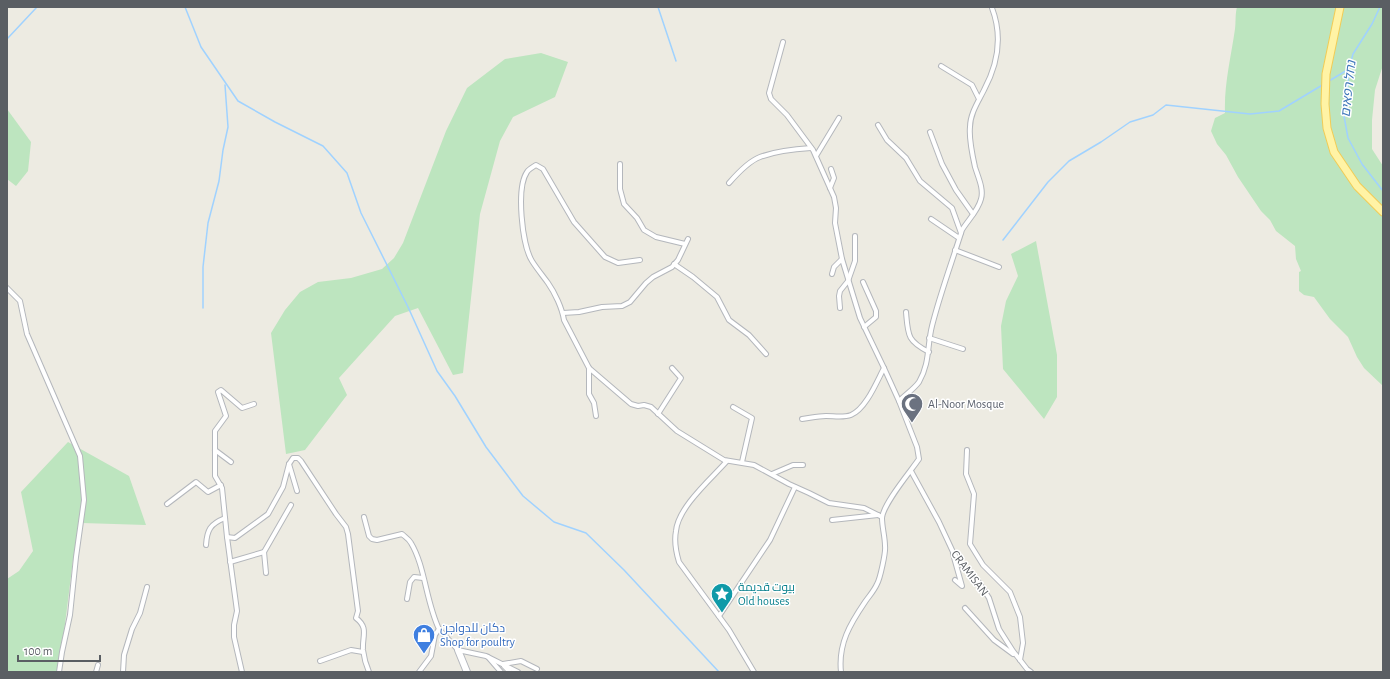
<svg xmlns="http://www.w3.org/2000/svg" width="1390" height="679" font-family="'Alegreya Sans',Cairo,'Noto Sans Hebrew',sans-serif">
	<style>
		.green { fill: #bde5bf }
		.lines { fill: none; stroke-linecap: round; stroke-linejoin: round }
		.stream { stroke: #a0d2ff; stroke-width: 1.5 }
		.street-casing { stroke: #b4b7bc; stroke-width: 6 }
		.secondary-casing { stroke: #b5b8be; stroke-width: 8 }
		.primary-casing { stroke: #f2cc56; stroke-width: 9 }
		.street { stroke: #fff; stroke-width: 4 }
		.secondary { stroke: #fff; stroke-width: 6 }
		.primary { stroke: #fff3a5; stroke-width: 7 }
		.labels { text-anchor: middle; dominant-baseline: central; stroke-width: 3; stroke-linejoin: round; paint-order: stroke }
		.worship-label { font-size: 12px; fill: #5b616d; stroke: #fff; text-anchor: start }
		.street-label { font-size: 12px; fill: #5a5e63; stroke: #fff }
		.culture-label { font-size: 12px; fill: #0d838f; stroke: #fff; text-anchor: start }
		.shop-label { font-size: 12px; fill: #366cbe; stroke: #fff; text-anchor: start }
		.water-label { font-size: 13px; font-style: italic; fill: #3f77ba; stroke: #fff }
	</style>
	<rect width="100%" height="100%" fill="#edebe2"/>
	<g class="green">
		<path d="M1237,7H1383V65L1375,90L1372,120V149L1383,166V386L1364,368L1357,357L1348,337L1330,319L1314,297L1304,295L1299,291V272L1301,271L1296,259L1295,246L1276,231L1270,220L1261,211L1238,177L1226,155L1217,144L1211,131L1215,118L1225,113C1224,84 1231,57 1235,29C1236,22 1235,14 1237,7Z"/>
		<path d="M541,53L568,62L555,97L513,117L500,141L480,214L463,373L453,375L418,308L395,316L339,378L347,395L305,450L286,454L271,333L285,310L300,292L318,282L351,278L382,269L394,258L403,243L446,131L467,88L505,59Z"/>
		<path d="M7,109L31,142L28,171L16,186L7,179Z"/>
		<path d="M1036,241L1057,355V397L1044,419L1003,369L1001,326L1006,301L1018,276L1011,254Z"/>
		<path d="M68,442L129,476L146,525L82,523L73,560L59,672H7V579L19,571L33,551L21,492Z"/>
	</g>
	<g class="lines">
		<g class="stream">
			<path d="M185,7L201,47L238,101L275,122L323,146L347,173L361,213L408,307L437,371L455,396L486,447L523,496L554,522L586,533L624,570L719,672"/>
			<path d="M658,7L676,61"/>
			<path d="M1380,7L1372,24L1353,54L1349,69L1347,99L1344,116L1348,138L1362,164L1383,191"/>
			<path d="M7,39L37,7"/>
			<path d="M1329,81L1349,69"/>
			<path d="M1003,240L1048,182L1069,161L1101,142L1130,122L1153,115L1166,105L1250,114L1279,111L1324,84"/>
			<path d="M203,308V267L208,223L219,181L223,150L228,127L225,85"/>
		</g>
		<g class="street-casing">
			<g id="street">
				<path d="M783,42L769,93L771,99L787,115L813,150L830,188L834,197L836,208L835,223L842,259L860,318L884,368L899,401"/>
				<path d="M941,66L972,85L979,99"/>
				<path d="M878,125L887,140L906,158L920,181L952,208L961,233"/>
				<path d="M930,132L942,164L956,190L973,214"/>
				<path d="M816,156L839,118"/>
				<path d="M620,164V189L624,204L637,218L644,230L656,237L685,244"/>
				<path d="M729,183C736,175 749,161 760,157C776,151 794,149 811,148"/>
				<path d="M830,188L834,178L831,169"/>
				<path d="M931,219L959,238"/>
				<path d="M955,250L999,267"/>
				<path d="M640,260L618,263L605,257L574,222L543,169L536,165C533,167 529,169 527,172C516,188 522,245 532,261C537,269 543,276 548,283C555,293 562,308 564,320L589,368L631,404L638,406L644,405L651,407L677,431L724,460L754,465L789,484L809,493L829,503L864,508L882,517"/>
				<path d="M674,264L693,277L717,297L729,320L749,335L766,354"/>
				<path d="M832,274L834,267L842,259"/>
				<path d="M863,282L876,311V317L864,327"/>
				<path d="M7,288L20,301L27,334L80,456L84,500L76,557L70,615L62,652L59,672"/>
				<path d="M840,308L839,296L840,291L848,281L855,261V236"/>
				<path d="M906,312C908,335 907,341 929,352"/>
				<path d="M563,313L579,312L602,307L622,306L630,302L646,283L653,277L672,267L678,260L688,239"/>
				<path d="M929,338L963,349"/>
				<path d="M589,368V394L594,403L596,416"/>
				<path d="M733,407L752,418L742,462"/>
				<path d="M658,414L681,378L672,368"/>
				<path d="M802,419C810,418 818,416 826,416C834,416 843,418 851,415C866,409 877,381 884,368"/>
				<path d="M215,450L231,462"/>
				<path d="M967,450L966,474L974,494L970,544L983,565L1010,592L1020,617L1023,643L1020,660"/>
				<path d="M727,461C712,478 678,507 676,531C674,541 676,552 679,562L729,630L754,672"/>
				<path d="M289,464L297,491"/>
				<path d="M911,471L939,522L953,552L960,563L978,581L989,598L999,629L1013,651L1027,669L1031,672"/>
				<path d="M772,474L793,465H803"/>
				<path d="M167,504L196,482L208,492L221,485"/>
				<path d="M364,517L369,536L372,539L377,540L402,534C405,537 409,539 411,543C425,566 426,602 439,629"/>
				<path d="M832,520L878,515"/>
				<path d="M227,537L235,538L268,514L283,487L289,464L293,458H298L301,461L336,514L346,527L348,534L358,611L356,618C369,628 362,636 363,650C364,658 366,665 369,672"/>
				<path d="M206,545C207,530 210,524 225,518"/>
				<path d="M264,552L266,573"/>
				<path d="M953,554L962,586L955,580"/>
				<path d="M230,562L264,552L291,505"/>
				<path d="M407,599L410,582L414,577L423,578"/>
				<path d="M965,608L994,640L1013,654"/>
				<path d="M719,616L770,540L795,487"/>
				<path d="M488,657L501,672"/>
				<path d="M320,661L351,650L363,652"/>
				<path d="M503,664L521,661L537,669"/>
				<path d="M504,666L510,672"/>
				<path d="M96,672L98,665"/>
				<path d="M123,672L124,655L132,629L140,613L147,587"/>
				<path d="M242,672L234,637V625L237,611L227,537L222,488L215,476V431L226,416L218,392L221,390L242,408L254,404"/>
				<path d="M419,672L431,656L435,635L439,629L458,650L486,656L518,672"/>
				<path d="M841,672C838,644 850,624 865,602C869,596 874,591 877,584C880,579 886,552 885,546C885,537 882,527 882,518C883,504 910,472 919,459L917,447L899,401C905,395 914,389 919,382C930,363 927,346 932,326C940,294 952,262 962,230C968,220 978,211 981,199C984,189 978,177 975,167C973,158 969,136 970,127C970,114 978,102 984,90C998,64 1003,37 992,8"/>
			</g>
		</g>
		<g class="secondary-casing">
			<path id="secondary" d="M458,650L467,672"/>
		</g>
		<g class="primary-casing">
			<path id="primary" d="M1340,7L1326,74L1325,104L1327,128L1334,152L1357,186L1383,212"/>
		</g>
		<use href="#street" class="street"/>
		<use href="#secondary" class="secondary"/>
		<use href="#primary" class="primary"/>
	</g>
	<defs>
		<g id="mosque-pin" transform="scale(1.15)"><path d="M0 17L-7.5 6A9.5 9.5 0 1 1 7.5 6Z" fill="#6b7280" stroke="#fff"/><path d="M3.5-4.9A6 6 0 1 0 3.5 4.9A5 5 0 1 1 3.5-4.9Z" fill="#fff"/></g>
		<g id="sight-pin" transform="scale(1.15)"><path d="M0 17L-7.5 6A9.5 9.5 0 1 1 7.5 6Z" fill="#0f9aa8" stroke="#fff"/><path d="M0-6L1.8-2.2L6-1.7L2.9 1.2L3.7 5.4L0 3.3L-3.7 5.4L-2.9 1.2L-6-1.7L-1.8-2.2Z" fill="#fff"/></g>
		<g id="shop-pin" transform="scale(1.15)"><path d="M0 17L-7.5 6A9.5 9.5 0 1 1 7.5 6Z" fill="#3f7fe0" stroke="#fff"/><path d="M-5-2.5h2.3a2.7 3.5 0 0 1 5.4 0H5L5.5 6h-11ZM-1.5-2.5h3a1.5 2.3 0 0 0-3 0Z" fill="#fff"/></g>
	</defs>
	<g fill-rule="evenodd">
		<use href="#mosque-pin" x="912" y="404"/>
		<use href="#sight-pin" x="722" y="594"/>
		<use href="#shop-pin" x="424" y="635"/>
	</g>
	<g class="labels">
		<g class="worship-label">
			<text x="928" y="404">Al-Noor Mosque</text>
		</g>
		<g class="street-label">
			<text transform="translate(970 573) rotate(53)">CRAMISAN</text>
		</g>
		<g class="culture-label">
			<text x="738" y="587">بيوت قديمة<tspan x="738" dy="14">Old houses</tspan></text>
		</g>
		<g class="shop-label">
			<text x="440" y="628">دكان للدواجن<tspan x="440" dy="14">Shop for poultry</tspan></text>
		</g>
		<g class="water-label">
			<text transform="translate(1349 89) rotate(-84)">נחל רפאים</text>
		</g>
	</g>
	<rect width="1390" height="679" fill="none" stroke="#5a5e63" stroke-width="16"/>
	<path d="M18 655v6h82v-6" fill="none" stroke="#5a5e63" stroke-width="2"/>
	<text x="24" y="655" font-size="12" fill="#5a5e63" stroke="#ffffff" stroke-width="3" paint-order="stroke">100 m</text>
</svg>
